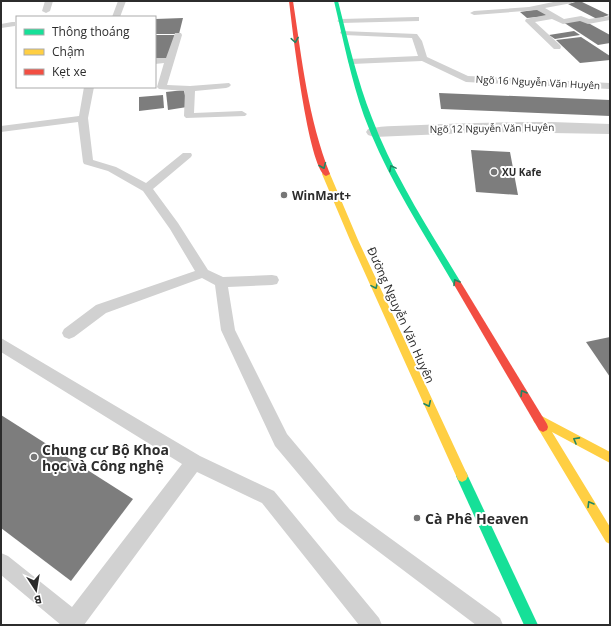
<svg xmlns="http://www.w3.org/2000/svg" width="611" height="626" font-family="'Open Sans',sans-serif">
	<style>
		.building { fill: #7d7d7d }
		.lines { fill: none; stroke-linecap: round; stroke-linejoin: round }
		.lane { fill: #d1d1d1; fill-rule: evenodd }
		.street { fill: #d1d1d1; fill-rule: evenodd }
		.fast { fill: #16e098; fill-rule: evenodd }
		.slow { fill: #ffcf43; fill-rule: evenodd }
		.jam { fill: #f24e42; fill-rule: evenodd }
		.oneway { stroke: #218662 }
		.poi-dot { fill: #767676; stroke: #fff; stroke-width: 1.5 }
		.labels { text-anchor: middle; dominant-baseline: central; stroke-width: 4; stroke-linejoin: round; paint-order: stroke }
		.far-street-label { font-size: 10px; fill: #2c2c2c; stroke: #fff }
		.far-poi-label { font-size: 10px; font-weight: bold; fill: #2c2c2c; stroke: #fff; text-anchor: start }
		.poi-label { font-size: 12px; font-weight: bold; fill: #2c2c2c; stroke: #fff; text-anchor: start }
		.street-label { font-size: 12px; fill: #2c2c2c; stroke: #fff }
		.near-poi-label { font-size: 14px; font-weight: bold; fill: #2c2c2c; stroke: #fff; text-anchor: start }
	</style>
	<rect width="100%" height="100%" fill="#fff"/>
	<g class="building">
		<path d="M579,1H580L609,15L597,19L568,4Z"/>
		<path d="M540,9L548,16L527,18L520,12Z"/>
		<path d="M183,18L179,34H155V19Z"/>
		<path d="M581,19L610,35V43L598,45L563,22Z"/>
		<path d="M574,31L580,35L555,39L549,35Z"/>
		<path d="M155,35H176L167,60H155Z"/>
		<path d="M581,37L610,56V60L580,63L556,40Z"/>
		<path d="M184,90L187,107L168,110L166,92Z"/>
		<path d="M439,93L610,100V116L441,109Z"/>
		<path d="M163,95L164,108L139,111V97Z"/>
		<path d="M471,150L510,152L518,195L476,192Z"/>
		<path d="M610,337V377L586,342Z"/>
		<path d="M1,415L133,499L71,581L1,528Z"/>
	</g>
	<g class="lines">
		<g class="lane">
			<path d="M45,1H53L50,11L46,13L42,11Z"/>
			<path d="M118,1H126L120,17H112Z"/>
			<path d="M558,1H573L572,3L545,8L564,19L581,16L589,19L610,16V20L588,24L580,21L563,24L552,19L535,22L560,45L561,47L560,49H554L525,21L526,19L546,15L537,10L474,15L470,13L474,11L529,7Z"/>
			<path d="M416,17H419V21L341,23L337,21L341,19Z"/>
			<path d="M12,22H15V26L1,28V24Z"/>
			<path d="M341,31L417,34L422,41L427,57L468,76L610,83V89L466,82L422,61L352,64L349,63L348,61L349,59L418,56L412,38L344,35L340,33Z"/>
			<path d="M175,33H181L182,35L167,85L190,86L229,83L231,85L229,87L226,88L195,91L194,113L242,111L247,114L245,116L186,118L184,116L185,91L159,89L157,87L164,63L155,64V58H166Z"/>
			<path d="M84,87H94L88,118L93,160L116,167L146,183L183,153H191L192,155L191,157L153,189L178,223L208,270L223,277L272,275L277,276L279,280L277,284L272,285L228,287L235,330L287,434L350,509L500,618L503,625H476L338,521L275,446L221,330L215,285L202,278L106,313L74,337L69,339L64,337L62,333L64,329L96,305L195,271L170,229L143,191L108,171L84,164L83,162L78,122L1,132V126L79,116Z"/>
			<path d="M1,338L200,456L274,491L379,618L382,625H359L262,503L197,472L84,625H61L1,575V553L8,556L72,607L182,464L1,352Z"/>
		</g>
		<path class="street" d="M551,122L610,124V134L492,132L374,137L368,135L366,132L368,129C385,125 404,126 421,125C464,123 508,122 551,122Z"/>
		<g class="fast">
			<path d="M334,1H338C348,40 357,80 372,118C394,176 428,228 460,281L461,283L460,285H454C422,230 386,176 364,116C351,79 343,39 334,1Z"/>
			<path d="M462,470L466,472L538,625H524L456,476L458,472Z"/>
		</g>
		<g class="slow">
			<path d="M323,172H329L330,174L358,240L466,472L468,476L466,480L462,482L458,480L350,240L322,174Z"/>
			<path d="M538,414L610,452V463L552,432L610,527V544L606,542L539,430L538,427L539,425L534,422L533,419L534,416Z"/>
		</g>
		<g class="jam">
			<path d="M289,1H293C302,60 308,118 330,174L326,176C308,169 292,25 289,1Z"/>
			<path d="M457,280L460,281L547,424L548,427L547,430L543,432L539,430L453,283Z"/>
		</g>
	</g>
	<defs><path id="oneway-chevron" d="M-2-3.5L2.5 0L-2 3.5" fill="none" stroke-width="1.6" stroke-linecap="round" stroke-linejoin="round"/></defs>
	<g class="oneway">
		<use href="#oneway-chevron" transform="translate(295 40) rotate(81)"/>
		<use href="#oneway-chevron" transform="translate(323 166) rotate(67)"/>
		<use href="#oneway-chevron" transform="translate(392 168) rotate(-118)"/>
		<use href="#oneway-chevron" transform="translate(456 282) rotate(-121)"/>
		<use href="#oneway-chevron" transform="translate(375 286) rotate(66)"/>
		<use href="#oneway-chevron" transform="translate(523 393) rotate(-121)"/>
		<use href="#oneway-chevron" transform="translate(428 404) rotate(65)"/>
		<use href="#oneway-chevron" transform="translate(576 440) rotate(-151)"/>
		<use href="#oneway-chevron" transform="translate(590 504) rotate(-121)"/>
	</g>
	<g class="poi-dot">
		<circle cx="494" cy="172" r="4"/>
		<circle cx="284" cy="195" r="4"/>
		<circle cx="34" cy="457" r="4"/>
		<circle cx="417" cy="518" r="4"/>
	</g>
	<g class="labels">
		<g class="far-street-label">
			<text transform="translate(538 82) rotate(3)">Ngõ 16 Nguyễn Văn Huyên</text>
			<text transform="translate(492 128) rotate(-1)">Ngõ 12 Nguyễn Văn Huyên</text>
		</g>
		<g class="far-poi-label">
			<text x="502" y="172">XU Kafe</text>
		</g>
		<g class="poi-label">
			<text x="292" y="195">WinMart+</text>
		</g>
		<g class="street-label">
			<text transform="translate(401 315) rotate(66)">Đường Nguyễn Văn Huyên</text>
		</g>
		<g class="near-poi-label">
			<text x="42" y="449">Chung cư Bộ Khoa<tspan x="42" dy="16">học và Công nghệ</tspan></text>
			<text x="425" y="518">Cà Phê Heaven</text>
		</g>
	</g>
	<rect width="611" height="626" fill="none" stroke="#2c2c2c" stroke-width="4"/>
	<rect x="16" y="16" width="140" height="72" fill="#ffffff" stroke="#ababab"/>
	<rect x="24" y="29" width="20" height="6" fill="#16e098" stroke="#ababab"/>
	<text x="52" y="36" font-size="12" fill="#2c2c2c">Thông thoáng</text>
	<rect x="24" y="49" width="20" height="6" fill="#ffcf43" stroke="#ababab"/>
	<text x="52" y="56" font-size="12" fill="#2c2c2c">Chậm</text>
	<rect x="24" y="69" width="20" height="6" fill="#f24e42" stroke="#ababab"/>
	<text x="52" y="76" font-size="12" fill="#2c2c2c">Kẹt xe</text>
	<g transform="translate(36 590) rotate(168)" stroke="#ffffff" stroke-width="3" paint-order="stroke">
	<path d="M0-3L7 15L0 10L-7 15Z" fill="#2c2c2c"/>
	<text y="-6" font-size="11" font-weight="bold" text-anchor="middle" fill="#2c2c2c">B</text>
	</g>
</svg>
